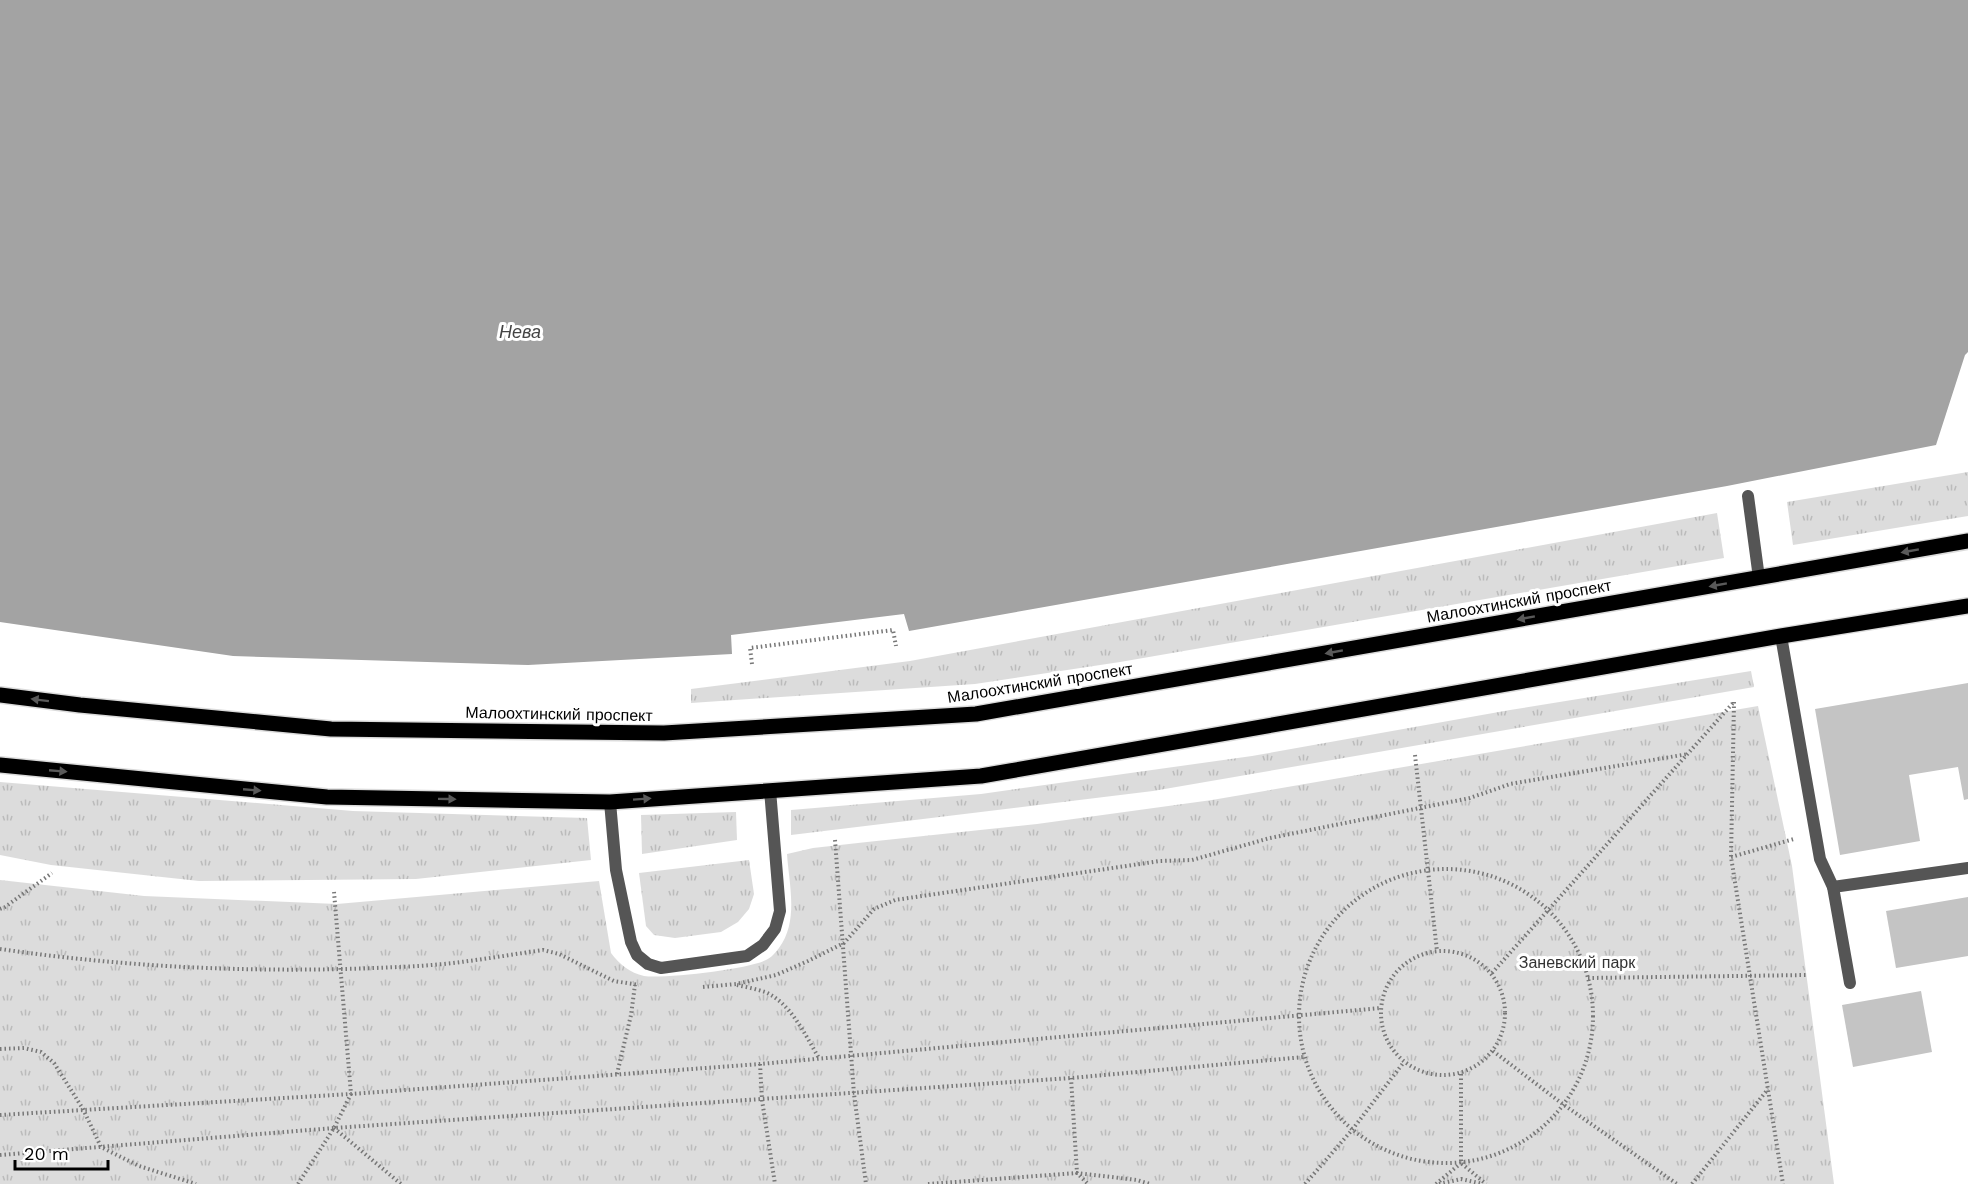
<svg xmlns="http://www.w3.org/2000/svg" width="1968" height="1184" font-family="'Work Sans',sans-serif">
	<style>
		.grass { fill: url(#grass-tufts) }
		.water { fill: #a3a3a3 }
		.building { fill: #c4c4c4 }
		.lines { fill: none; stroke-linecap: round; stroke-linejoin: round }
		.primary-casing { stroke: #dbdbdb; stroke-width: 18 }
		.path { stroke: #777; stroke-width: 4; stroke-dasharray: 1.5 3; stroke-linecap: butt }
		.service { stroke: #555; stroke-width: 12 }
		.primary { stroke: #000; stroke-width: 15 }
		.oneway { fill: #595959 }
		.labels { text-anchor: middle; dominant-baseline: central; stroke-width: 6; stroke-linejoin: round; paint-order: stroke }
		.street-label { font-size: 16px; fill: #000; stroke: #fff }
		.park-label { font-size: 16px; fill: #333; stroke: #fff }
		.water-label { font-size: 18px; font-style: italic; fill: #444; stroke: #fff }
	</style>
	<defs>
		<pattern id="grass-tufts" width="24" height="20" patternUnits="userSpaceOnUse" patternTransform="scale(1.5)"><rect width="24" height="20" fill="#dcdcdc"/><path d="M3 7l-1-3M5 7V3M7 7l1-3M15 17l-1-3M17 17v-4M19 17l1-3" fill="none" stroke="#bbb"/></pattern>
	</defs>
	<rect width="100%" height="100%" fill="#fff"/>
	<g class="grass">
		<path d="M1968,472V516L1793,545L1787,502Z"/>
		<path d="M1717,513L1724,558L1120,662L975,684L691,703V689L910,661Z"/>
		<path d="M1751,671L1754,687L1153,791L791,835V810L981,794L1252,756L1510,710Z"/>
		<path d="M1758,706L1792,866L1834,1184H0V880L144,896L337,904L599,881L611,953C619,964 630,973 644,976C664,979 749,969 766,960C771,958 776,952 779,948C799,921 789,884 787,854L813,848L867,842L1037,824L1212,800Z"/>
		<path d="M0,782L353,811L587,818L591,860L416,879L199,881L51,865L0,855Z"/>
		<path d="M736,812L737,840L642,854L641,815Z"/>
		<path d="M749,860L754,894L749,909L738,922L721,932L675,938L654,935L646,926L639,873Z"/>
	</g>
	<path class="water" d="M0,0H1968V352L1965,355L1936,445L1727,486L909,631L904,614L731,635L732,654L528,665L233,656L0,622Z"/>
	<g class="building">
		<path d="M1968,683V799L1964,800L1958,767L1909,775L1920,841L1840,855L1815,709Z"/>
		<path d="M1968,897V956L1896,968L1886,911Z"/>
		<path d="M1921,991L1932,1052L1853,1067L1842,1005Z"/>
	</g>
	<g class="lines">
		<g class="primary-casing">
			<g id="primary">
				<path d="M0,695L80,705L331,729L664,733L976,714L1968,541"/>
				<path d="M0,765L327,797L610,802L981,776L1781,636L1968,606"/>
			</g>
		</g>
		<g class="path">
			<path d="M752,664L750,648L893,630L896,646"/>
			<path d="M1734,702L1731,857L1783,1184"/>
			<path d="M1415,755L1437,951"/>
			<path d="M835,840L854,1094L866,1184"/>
			<path d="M1731,857L1794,839"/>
			<circle cx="1446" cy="1016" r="147"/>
			<path d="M0,909L5,907L52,873"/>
			<path d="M0,949C138,969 277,974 417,966C458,964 501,956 543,950L559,954L614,981L639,985"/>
			<circle cx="1443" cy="1013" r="62"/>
			<path d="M1492,973L1733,703"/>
			<path d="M1588,978L1807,975"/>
			<path d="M737,985C746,987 756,989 765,992C791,1003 805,1035 819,1058"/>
			<path d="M703,987L736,984L776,975L808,961L844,943L874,909L895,900L1160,861L1192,860L1270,838L1470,798L1510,784L1688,754"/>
			<path d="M0,1049L24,1048L41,1052L54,1063L83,1109L101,1147L139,1166L196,1184"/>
			<path d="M1493,1051L1564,1105L1677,1184"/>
			<path d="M760,1064L762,1100L775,1184"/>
			<path d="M617,1074L631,1015L635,985"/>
			<path d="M1461,1074V1163L1486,1184"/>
			<path d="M1071,1078L1077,1173L1137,1180L1150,1184"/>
			<path d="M0,1115L351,1094L760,1064L1381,1008"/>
			<path d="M334,1128L401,1184"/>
			<path d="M0,1155L334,1128L1071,1078L1304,1057"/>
			<path d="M298,1184L334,1128L351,1094L334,892"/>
			<path d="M928,1184L1077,1173L1088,1184"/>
			<path d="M1305,1184L1352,1130L1404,1062"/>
			<path d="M1436,1184L1461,1163"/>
			<path d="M1439,1184L1461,1179L1483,1184"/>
			<path d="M1692,1184L1768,1089"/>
		</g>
		<g class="service">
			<path d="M1748,496L1759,578"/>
			<path d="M1781,636L1820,859L1833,887L1968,868"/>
			<path d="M610,802L616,870L631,942L637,955L648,964L661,968L747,956L763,945L775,929L780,911L770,790"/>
			<path d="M1833,887L1850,983"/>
		</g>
		<use href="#primary" class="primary"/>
	</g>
	<defs><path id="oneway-solid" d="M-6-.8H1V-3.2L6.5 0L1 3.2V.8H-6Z" transform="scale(1.5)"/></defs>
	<g class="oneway">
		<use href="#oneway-solid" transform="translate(1910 551) rotate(170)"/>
		<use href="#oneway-solid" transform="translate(1718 585) rotate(170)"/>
		<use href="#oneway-solid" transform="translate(1526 618) rotate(170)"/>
		<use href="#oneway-solid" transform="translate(1334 652) rotate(170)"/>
		<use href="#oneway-solid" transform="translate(40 700) rotate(-173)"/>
		<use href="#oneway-solid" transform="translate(58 771) rotate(5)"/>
		<use href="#oneway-solid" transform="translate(252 790) rotate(5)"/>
		<use href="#oneway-solid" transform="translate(447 799) rotate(1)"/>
		<use href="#oneway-solid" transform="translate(642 799) rotate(-4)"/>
	</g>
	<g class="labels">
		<g class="street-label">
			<text transform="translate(1519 601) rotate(-10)">Малоохтинский проспект</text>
			<text transform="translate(1040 683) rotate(-9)">Малоохтинский проспект</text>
			<text transform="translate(559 714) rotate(1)">Малоохтинский проспект</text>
		</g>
		<g class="park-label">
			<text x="1577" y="962">Заневский парк</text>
		</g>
		<g class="water-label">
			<text x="520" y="331">Нева</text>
		</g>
	</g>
	<path d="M15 1160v9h93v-9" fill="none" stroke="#000000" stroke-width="3"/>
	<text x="24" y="1160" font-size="18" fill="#000000" stroke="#ffffff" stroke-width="4.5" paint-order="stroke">20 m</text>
</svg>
